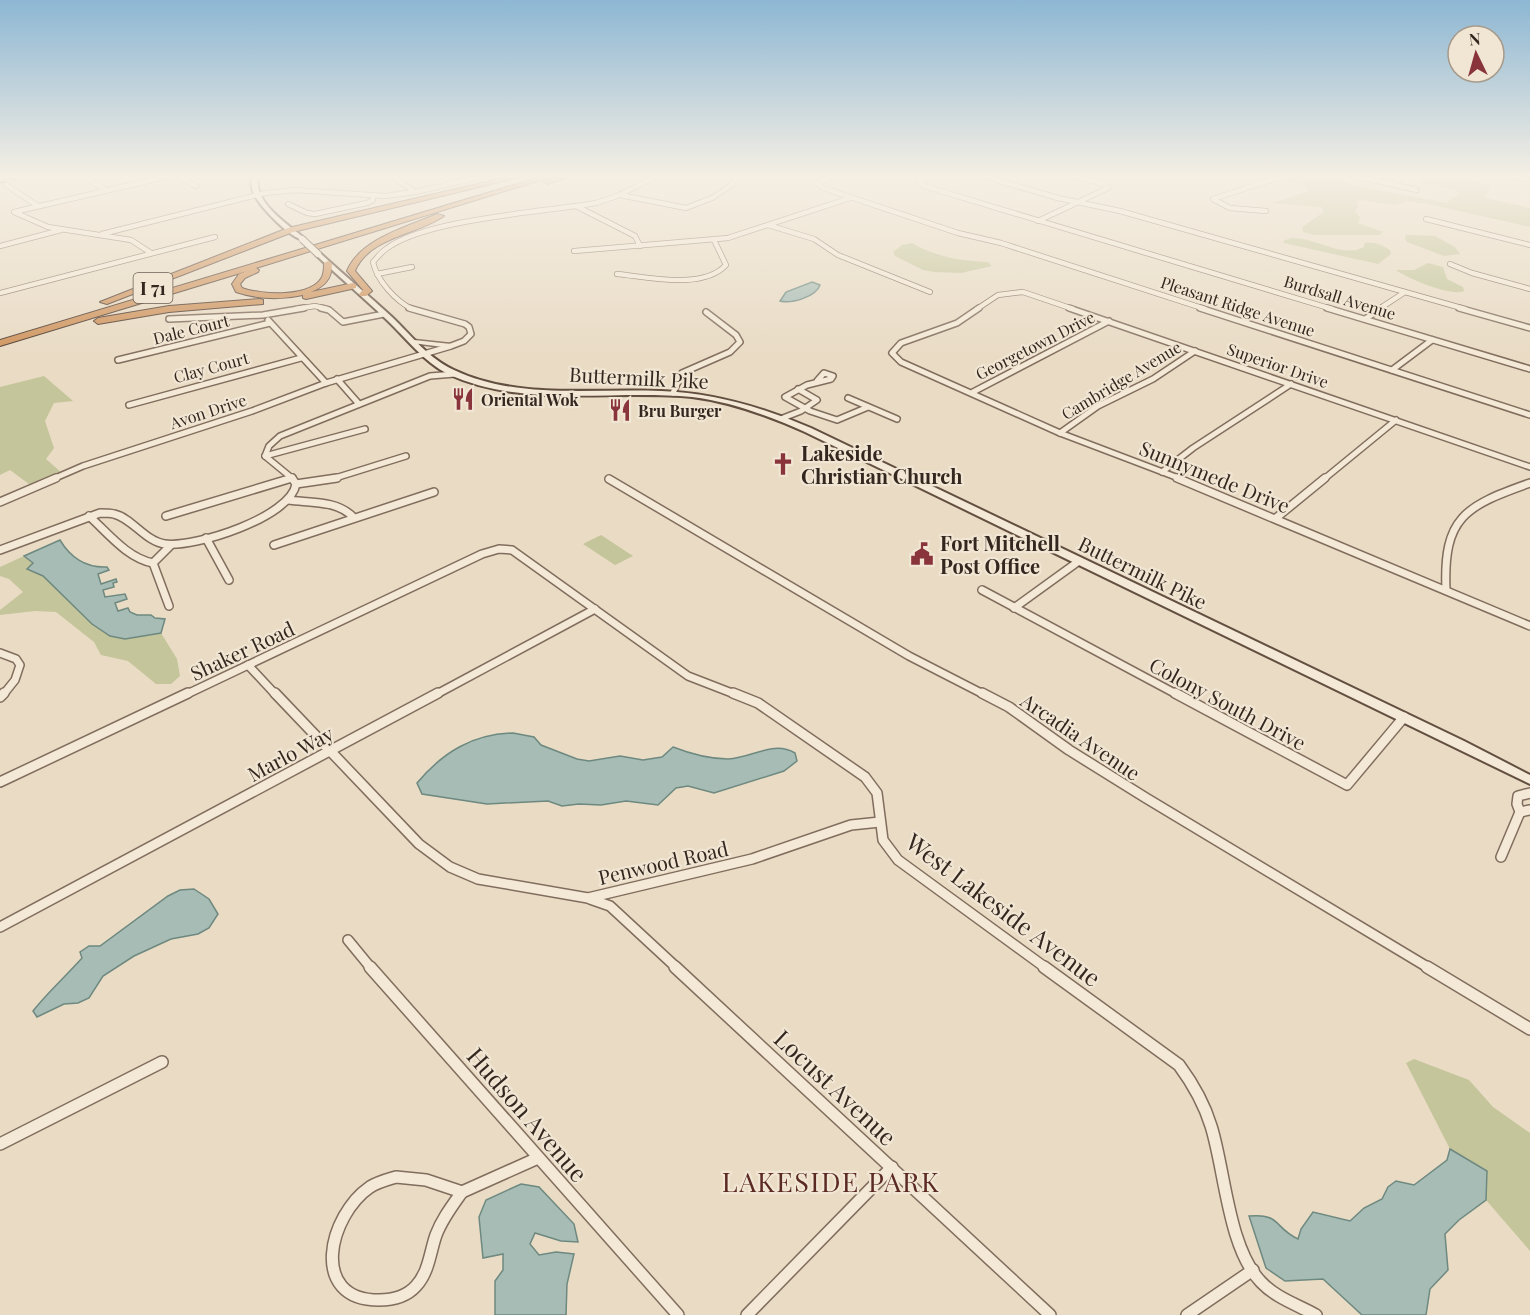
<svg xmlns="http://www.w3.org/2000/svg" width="1530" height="1315" font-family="'Playfair Display',serif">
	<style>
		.green { fill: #c4c59a }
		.water { fill: #a6bcb4; stroke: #6e8980; stroke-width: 1.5 }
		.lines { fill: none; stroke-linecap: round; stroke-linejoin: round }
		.minor-far4-casing { stroke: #816d5d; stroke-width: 6 }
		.minor-far3-casing { stroke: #816d5d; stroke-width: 8 }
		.minor-far2-casing { stroke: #816d5d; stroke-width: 10 }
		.minor-far1-casing { stroke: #816d5d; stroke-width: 12 }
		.minor-casing { stroke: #816d5d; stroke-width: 14 }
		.tertiary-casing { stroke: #816d5d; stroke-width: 3 }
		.secondary-casing { stroke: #634f40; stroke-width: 4 }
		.motorway-casing { stroke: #4f3c31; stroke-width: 2 }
		.minor-far4 { stroke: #f4e9d6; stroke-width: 4.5 }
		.minor-far3 { stroke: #f4e9d6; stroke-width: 5 }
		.minor-far2 { stroke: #f4e9d6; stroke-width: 7 }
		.minor-far1 { stroke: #f4e9d6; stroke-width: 9 }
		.minor { stroke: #f4e9d6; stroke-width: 11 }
		.tertiary { fill: #f4e9d6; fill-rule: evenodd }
		.secondary { fill: #f4e9d6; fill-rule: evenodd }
		.motorway { fill: #cf945e; fill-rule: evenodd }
		.rail { stroke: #33271f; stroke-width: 1.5; stroke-dasharray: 6 6; stroke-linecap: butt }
		.secondary-bridge-casing { stroke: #634f40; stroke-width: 8; stroke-linecap: butt }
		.secondary-bridge { stroke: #f4e9d6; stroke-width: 6 }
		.labels { text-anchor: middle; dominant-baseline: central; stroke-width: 4.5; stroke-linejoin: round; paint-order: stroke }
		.far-street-label { font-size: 16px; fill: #33271f; stroke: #f1e6d3 }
		.far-poi-label { font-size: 16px; font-weight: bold; fill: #33271f; stroke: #f1e6d3; text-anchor: start }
		.shield { fill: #f1e6d3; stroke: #6c6055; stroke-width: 1.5 }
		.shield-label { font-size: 18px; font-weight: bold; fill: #33271f }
		.street-label { font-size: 20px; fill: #33271f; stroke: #f1e6d3 }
		.poi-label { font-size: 20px; font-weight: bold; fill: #33271f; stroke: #f1e6d3; text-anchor: start }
		.near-street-label { font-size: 24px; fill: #33271f; stroke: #f1e6d3 }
		.near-quarter-label { font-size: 27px; letter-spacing: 1.5px; fill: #5b2a23; stroke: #f1e6d3 }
	</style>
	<rect width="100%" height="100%" fill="#e9dbc4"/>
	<g class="green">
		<path d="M1289,175H1328L1334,179L1362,187L1446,203L1459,194L1458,191L1420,182L1419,179L1456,175L1491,186L1485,198L1530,208V227L1428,204L1406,201L1396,205L1360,200L1356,202L1358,207L1355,211L1360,217L1358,223L1383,232L1379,235H1315L1303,232L1302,227L1324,212L1321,207L1273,203L1308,191L1306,186L1285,179Z"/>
		<path d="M1406,235L1435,236L1455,247L1460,254L1444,256L1407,242L1405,239Z"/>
		<path d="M1291,238C1314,236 1342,259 1364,247V243C1374,241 1382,245 1390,250L1391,254L1378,264L1284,243L1283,241Z"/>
		<path d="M912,243C936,257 961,261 988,262L992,266L961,273L934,272L923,270L895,256L893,252L902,245Z"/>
		<path d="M1428,263L1443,267L1447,279L1463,287L1464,291C1452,297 1406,278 1396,270H1414Z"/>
		<path d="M44,376L73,401L54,403L45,421L54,448L46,459L63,474L33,487L10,470L0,475V387Z"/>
		<path d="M601,535L633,556L615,565L583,544Z"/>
		<path d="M24,556L33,564L28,569L43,576L92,624L148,636L161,633L177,659L180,676L171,684H156L128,661L101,655L94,642L56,612L35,611L0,615V610L23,592L9,579L0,576V567Z"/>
		<path d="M1414,1059L1469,1080L1493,1107L1530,1133V1251L1486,1200L1487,1170L1450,1149L1406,1063Z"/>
	</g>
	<g class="water">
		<path d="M812,282L820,285C816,297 791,304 780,301L786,292Z"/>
		<path d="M60,540C70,557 86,568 107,567L109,570L98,574L101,584L116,579L117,582L113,583L114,587L103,590L105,597L125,594L127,599L115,603L118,611L128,608L130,612L137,615H151L155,618L165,619L161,633L125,639L110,636L92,624L43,576L27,569L33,563L24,556Z"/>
		<path d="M513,733L534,737L541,745L577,759L589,761L620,756L643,760L662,757L673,747C691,754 709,759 728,759C753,758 773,740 795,753L797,761L784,771L714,793L688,786L676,788L658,805L626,801L601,805L579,804L562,806L548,801L487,804L422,794L417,783C443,752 473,734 513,733Z"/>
		<path d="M194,889L209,899L218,914L209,928L198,934L171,939L134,956L103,976L89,998L78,1003L64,1004L37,1017L33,1011C48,992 66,976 82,958L80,952L89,946H100L168,896L180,890Z"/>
		<path d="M1450,1149L1487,1171L1486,1200L1459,1220L1445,1234L1448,1270L1430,1289L1426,1315H1362L1323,1279L1285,1281L1266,1268L1249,1216C1281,1213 1274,1228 1298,1239L1301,1229L1313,1212L1350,1221L1364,1208L1382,1199L1388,1187L1396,1181L1414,1185L1447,1160Z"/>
		<path d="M521,1184L539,1187L574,1224L578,1242L561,1241L535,1233L530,1244L539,1255L556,1252L574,1254L567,1284L566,1315H495V1281L503,1270V1254L483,1258L479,1217L486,1200Z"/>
	</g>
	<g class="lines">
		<g class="minor-far4-casing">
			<g id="minor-far4">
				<path d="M81,175L106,190"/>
				<path d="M175,175L196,186"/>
				<path d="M390,175L415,192"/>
				<path d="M832,175L818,184L823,188L958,233L1001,243L1205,309"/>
				<path d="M939,175L919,182L924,186L1332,309"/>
				<path d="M979,175L1058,198L1120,211L1465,309"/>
				<path d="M1351,175L1417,190"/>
				<path d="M1506,175L1530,180"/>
				<path d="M0,179L15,175"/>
				<path d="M6,185L38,206"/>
				<path d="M620,195L686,208L712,198L733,184L734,178L745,175"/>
				<path d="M288,204L307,213L315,214L367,203L373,200V197"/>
				<path d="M578,207L635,236L640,246"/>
				<path d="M1266,211L1230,208L1213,199L1286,175"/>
				<path d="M1426,219L1530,245"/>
				<path d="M1038,221L1108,188L1104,184L1071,175"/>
				<path d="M768,225L814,239L838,255L930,292"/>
				<path d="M102,234L265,193L295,190L385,196L415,192L489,175"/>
				<path d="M0,246L61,230"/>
				<path d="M574,251L728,238L850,198"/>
				<path d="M151,253L131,240L48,227L14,212L174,175"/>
				<path d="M1450,264L1472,273L1530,289"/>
				<path d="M377,274L412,267"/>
				<path d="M617,274C648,277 703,290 726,265L714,240"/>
				<path d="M0,293L215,237"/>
				<path d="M296,309L315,306L327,309"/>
				<path d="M412,309C396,301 377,281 373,262C377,258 381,252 386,249C424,219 545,212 596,203L617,196L659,175"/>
				<path d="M977,309L998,295L1023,292L1073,309"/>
				<path d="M1379,309L1405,292"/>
			</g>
		</g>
		<g class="minor-far3-casing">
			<g id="minor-far3">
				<path d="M321,308L329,310L343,322L384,314"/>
				<path d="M979,308L957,323L901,343L892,353L901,362L1060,433L1181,479"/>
				<path d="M1069,308L1530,467"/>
				<path d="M1200,308L1530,415"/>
				<path d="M1327,308L1530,369"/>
				<path d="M1459,308L1530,328"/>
				<path d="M169,319L263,315L304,308"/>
				<path d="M1365,319L1382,308"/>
				<path d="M268,320L326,383"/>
				<path d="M118,360L270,323"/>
				<path d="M1392,370L1432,340"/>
				<path d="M337,379L359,404"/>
				<path d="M817,381L824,373L833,376L831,379L807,385L785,397L810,411L837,420L868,407"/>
				<path d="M973,392L1109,321"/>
				<path d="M673,393L682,373L730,352L740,342L736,335L706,312"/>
				<path d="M848,398L897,419"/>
				<path d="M129,405L301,358"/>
				<path d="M783,418L801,411L817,400L798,389"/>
				<path d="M1060,433L1098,406L1153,379L1195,351"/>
				<path d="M265,456L365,429"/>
				<path d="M1162,472L1193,448L1291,384"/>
				<path d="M53,479L83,466L252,411L326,383L451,346L464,341L471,334L469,327L465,324L409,308"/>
				<path d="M288,479L292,478"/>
				<path d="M293,479L265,456L269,446L280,436L430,376L455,374"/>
				<path d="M332,479L406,456"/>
				<path d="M1324,479L1396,420"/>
			</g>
		</g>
		<g class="minor-far2-casing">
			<g id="minor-far2">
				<path d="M1177,478L1530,626"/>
				<path d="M609,479L909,656L985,695"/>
				<path d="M296,484L337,478"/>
				<path d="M288,500C310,503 338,500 354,518"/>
				<path d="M0,502L56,478"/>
				<path d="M89,516C108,533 127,558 153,563"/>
				<path d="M166,516L292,478"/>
				<path d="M1276,518L1325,478"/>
				<path d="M206,538L229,580"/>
				<path d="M274,545L434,492"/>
				<path d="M0,550L100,513C104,513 110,513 114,514C132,518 146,542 165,544C195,548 291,517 296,484L292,478"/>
				<path d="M982,590L1178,695"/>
				<path d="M1446,590C1443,517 1465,506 1530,483"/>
				<path d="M169,606L153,563L170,546"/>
				<path d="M1014,608L1079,561"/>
				<path d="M0,653L16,659L20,665L15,680L3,695"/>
				<path d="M248,665L276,695"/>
				<path d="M185,695L482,554L499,549L512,550L688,676L737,695"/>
				<path d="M435,695L595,609"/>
			</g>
		</g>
		<g class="minor-far1-casing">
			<g id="minor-far1">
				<path d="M275,693L419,844L450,867L478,879L588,898L752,859L851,825L880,822"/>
				<path d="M733,693L758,703L865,777L877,793L883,840L898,860L1046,968"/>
				<path d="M982,693L1009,707L1069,750L1146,798L1429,968"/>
				<path d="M1175,693L1347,785L1404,717"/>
				<path d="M0,697L4,693"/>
				<path d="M0,782L188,693"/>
				<path d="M1520,812L1530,810"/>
				<path d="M1501,857L1520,812L1517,804L1518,796L1530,793"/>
				<path d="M590,899L610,906L677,968"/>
				<path d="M0,927L438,693"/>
				<path d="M348,940L371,968"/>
			</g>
		</g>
		<g class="minor-casing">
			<g id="minor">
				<path d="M370,967L678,1315"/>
				<path d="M675,967L1050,1315"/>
				<path d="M1044,967L1179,1065C1193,1084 1204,1103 1211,1126C1225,1170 1228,1248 1261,1282C1276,1298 1298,1305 1316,1315"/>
				<path d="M1427,967L1530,1029"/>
				<path d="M0,1144L162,1062"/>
				<path d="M396,1177L426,1180L462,1192C452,1206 442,1219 436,1235C430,1252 429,1272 416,1286C407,1296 393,1300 379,1300C308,1300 329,1215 370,1187C378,1182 386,1180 396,1177Z"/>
				<path d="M462,1192L538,1158"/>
				<path d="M747,1315L892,1167"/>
				<path d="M1187,1315L1253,1270"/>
			</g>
		</g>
		<g class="tertiary-casing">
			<path id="tertiary" d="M414,340L451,344L454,346L451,348L412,343V341Z"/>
		</g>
		<g class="secondary-casing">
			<g id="secondary">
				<path d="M252,175H258C253,203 285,222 304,238V240C291,239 260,207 254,194C251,188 251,182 252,175Z"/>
				<path d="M316,253H320C344,275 368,295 392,317C411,335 429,359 454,370C517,400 593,388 661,391C714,393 762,407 811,428L1464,741L1530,775V784L805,432C769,416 732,402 692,397C612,389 524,409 448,374C424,362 406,338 387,320C364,298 339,277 316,255Z"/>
			</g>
		</g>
		<g class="motorway-casing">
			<g id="motorway">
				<path d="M517,175L524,176L293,232L107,304L100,302L288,228Z"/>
				<path d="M547,175H557L256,268L259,270L258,272L245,278L240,284L242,288C261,295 311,298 322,277C324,273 324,267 324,263L328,261L332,263C332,279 325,286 311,292L353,283L356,284V288L306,299L303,298V295C281,300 257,299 236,292L232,284L239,274L247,271L0,346V340Z"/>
				<path d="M564,175H574L547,184L544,182Z"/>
				<path d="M437,214L444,216C417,235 369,237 355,271L372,291L366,296H360L359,294L363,290L347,271C360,239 407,227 437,214Z"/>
				<path d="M260,299L263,300V304L169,312L98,324L94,321L98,318L169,306Z"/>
			</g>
		</g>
		<use href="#minor-far4" class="minor-far4"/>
		<use href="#minor-far3" class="minor-far3"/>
		<use href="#minor-far2" class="minor-far2"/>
		<use href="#minor-far1" class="minor-far1"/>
		<use href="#minor" class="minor"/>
		<use href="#tertiary" class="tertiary"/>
		<use href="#secondary" class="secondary"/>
		<use href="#motorway" class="motorway"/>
		<path class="rail" d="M0,183L31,175"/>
		<g class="secondary-bridge-casing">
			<path id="secondary-bridge" d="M302,239L318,254"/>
		</g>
		<use href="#secondary-bridge" class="secondary-bridge"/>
	</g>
	<linearGradient id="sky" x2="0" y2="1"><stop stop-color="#8db7d3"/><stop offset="0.49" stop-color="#f5efe4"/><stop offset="1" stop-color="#f5efe4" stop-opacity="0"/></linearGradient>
	<rect width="1530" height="359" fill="url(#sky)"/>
	<defs>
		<g id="restaurant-bare" transform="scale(1.8)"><path d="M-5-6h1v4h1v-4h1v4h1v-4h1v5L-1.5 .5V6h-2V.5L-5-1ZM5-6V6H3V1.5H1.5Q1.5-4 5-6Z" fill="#89343b" stroke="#f1e6d3" stroke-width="2.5" paint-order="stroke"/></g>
		<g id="church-bare" transform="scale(1.8)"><path d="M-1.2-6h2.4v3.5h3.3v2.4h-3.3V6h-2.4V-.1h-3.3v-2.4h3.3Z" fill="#89343b" stroke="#f1e6d3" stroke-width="2.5" paint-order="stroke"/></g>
		<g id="civic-bare" transform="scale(1.8)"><path d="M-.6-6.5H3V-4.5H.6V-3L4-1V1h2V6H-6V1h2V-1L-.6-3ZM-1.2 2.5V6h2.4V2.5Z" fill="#89343b" stroke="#f1e6d3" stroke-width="2.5" paint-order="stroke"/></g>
	</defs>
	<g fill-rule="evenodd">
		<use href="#restaurant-bare" x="463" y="399"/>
		<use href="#restaurant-bare" x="620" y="410"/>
		<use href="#church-bare" x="783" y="464"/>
		<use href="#civic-bare" x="922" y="554"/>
	</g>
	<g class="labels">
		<g class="far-street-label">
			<text transform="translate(1340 297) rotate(17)">Burdsall Avenue</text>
			<text transform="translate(1238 306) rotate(18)">Pleasant Ridge Avenue</text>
			<text transform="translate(191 329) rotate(-14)">Dale Court</text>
			<text transform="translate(1035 345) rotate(-27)">Georgetown Drive</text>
			<text transform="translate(1278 365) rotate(19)">Superior Drive</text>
			<text transform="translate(211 367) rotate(-15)">Clay Court</text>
			<text transform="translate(1121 380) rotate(-31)">Cambridge Avenue</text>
			<text transform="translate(208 411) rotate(-18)">Avon Drive</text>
		</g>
		<g class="far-poi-label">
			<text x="481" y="399">Oriental Wok</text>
			<text x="638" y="410">Bru Burger</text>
		</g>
		<rect class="shield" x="133.5" y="273" width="39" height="30" rx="4.5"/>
		<g class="shield-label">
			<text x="153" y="288">I 71</text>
		</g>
		<g class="street-label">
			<text transform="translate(639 377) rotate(3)">Buttermilk Pike</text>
			<text transform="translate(1215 476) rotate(22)">Sunnymede Drive</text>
			<text transform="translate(1143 572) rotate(26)">Buttermilk Pike</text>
			<text transform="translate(242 650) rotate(-25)">Shaker Road</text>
			<text transform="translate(1228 703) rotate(28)">Colony South Drive</text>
			<text transform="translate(1081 736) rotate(34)">Arcadia Avenue</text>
			<text transform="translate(290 753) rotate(-28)">Marlo Way</text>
			<text transform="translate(663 862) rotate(-13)">Penwood Road</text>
		</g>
		<g class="poi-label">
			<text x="801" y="452">Lakeside<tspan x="801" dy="23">Christian Church</tspan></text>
			<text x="940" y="542">Fort Mitchell<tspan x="940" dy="23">Post Office</tspan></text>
		</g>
		<g class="near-street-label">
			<text transform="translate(1004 909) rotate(37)">West Lakeside Avenue</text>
			<text transform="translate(836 1087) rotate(43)">Locust Avenue</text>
			<text transform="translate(528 1114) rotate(49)">Hudson Avenue</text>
		</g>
		<g class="near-quarter-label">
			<text x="831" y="1181">LAKESIDE PARK</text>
		</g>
	</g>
	<g transform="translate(1476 54) rotate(355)"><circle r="28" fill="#f1e6d3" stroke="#a59a8b" stroke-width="1.5"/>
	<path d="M0-4.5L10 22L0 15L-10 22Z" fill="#89343b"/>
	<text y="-9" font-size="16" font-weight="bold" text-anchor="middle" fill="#33271f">N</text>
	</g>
</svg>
